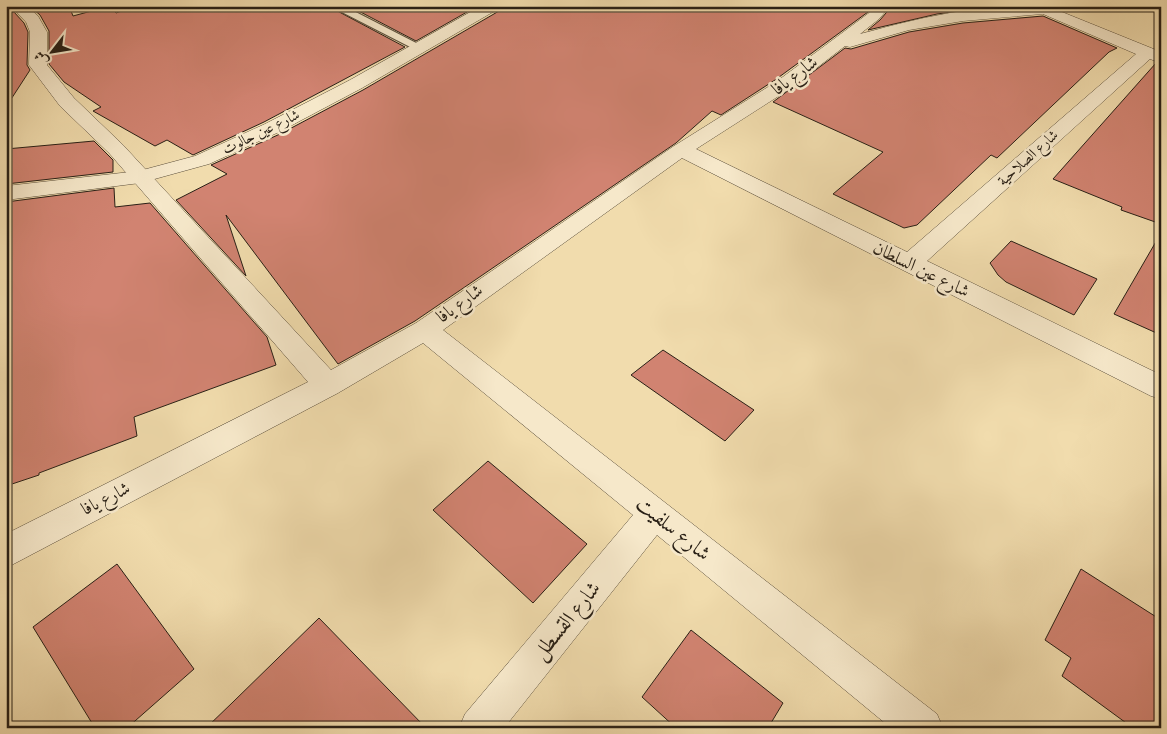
<svg xmlns="http://www.w3.org/2000/svg" width="1167" height="734" font-family="'IM FELL DW Pica',Amiri,serif">
	<style>
		.building { fill: #d18371; stroke: #292016 }
		.lines { fill: none; stroke-linecap: round; stroke-linejoin: round }
		.service-casing { stroke: #5b4f3c; stroke-width: 2 }
		.minor-casing { stroke: #5b4f3c; stroke-width: 1 }
		.tertiary-casing { stroke: #5b4f3c; stroke-width: 1 }
		.service { fill: #f6e8ca; fill-rule: evenodd }
		.minor { fill: #f6e8ca; fill-rule: evenodd }
		.tertiary { fill: #f6e8ca; fill-rule: evenodd }
		.labels { text-anchor: middle; dominant-baseline: central; stroke-width: 5; stroke-linejoin: round; paint-order: stroke }
		.far-street-label { font-size: 15px; fill: #292016; stroke: #f6e8ca }
		.street-label { font-size: 18px; fill: #292016; stroke: #f6e8ca }
		.near-street-label { font-size: 21px; fill: #292016; stroke: #f6e8ca }
	</style>
	<rect width="100%" height="100%" fill="#f1dcad"/>
	<filter id="stains"><feTurbulence type="fractalNoise" baseFrequency=".004" numOctaves="4"/><feColorMatrix values="0 0 0 0 .2 0 0 0 0 .09 0 0 0 0 .02 0 0 0 .5 -.17"/></filter>
	<radialGradient id="worn" r=".72"><stop offset=".6" stop-color="#630" stop-opacity="0"/><stop offset="1" stop-color="#630" stop-opacity=".3"/></radialGradient>
	<g class="building">
		<path d="M43,6H69L73,16L110,6L116,13L136,6H328L405,47L264,122L193,155L167,140L155,146L93,111L101,107L64,82L49,64V31L40,15L32,8Z"/>
		<path d="M349,6H458L467,12L416,41Z"/>
		<path d="M502,6H872L868,12L775,80L721,115L712,111L676,143L415,321L338,364L226,215L246,276L176,200L227,174L211,165L280,134L363,90L499,11Z"/>
		<path d="M892,6H993L937,14L868,30L880,20Z"/>
		<path d="M14,12L24,23L28,32L27,65L30,70L6,107V14Z"/>
		<path d="M1043,16L1117,48L1109,52L997,158L991,155L917,225L904,228L833,194L883,152L773,102L845,48L851,49L909,32L963,23Z"/>
		<path d="M1156,63L1161,65V224L1121,210L1122,207L1053,179Z"/>
		<path d="M94,141L113,160V172L6,184V149Z"/>
		<path d="M114,188L115,207L150,203L267,337L276,365L134,417L137,436L39,473V475L6,486V202Z"/>
		<path d="M1161,233V335L1114,314Z"/>
		<path d="M1011,241L1097,279L1074,315L1006,282L998,275L990,263Z"/>
		<path d="M663,350L754,410L725,441L631,375Z"/>
		<path d="M488,461L587,544L533,603L433,510Z"/>
		<path d="M117,564L194,669L127,728H95L33,627Z"/>
		<path d="M1081,569L1161,620V728H1133L1062,676L1071,658L1045,640Z"/>
		<path d="M319,618L426,728H206L233,702Z"/>
		<path d="M691,630L783,703L768,728H676L642,697Z"/>
	</g>
	<g class="lines">
		<g class="service-casing">
			<g id="service">
				<path d="M330,6H344L426,48L424,50H416Z"/>
				<path d="M460,6H474L486,13L481,16Z"/>
			</g>
		</g>
		<g class="minor-casing">
			<path id="minor" d="M11,6H27L38,16L47,32V65L74,98L123,145L331,370L416,323L674,146L776,82L869,13L874,6H890L879,19L860,34C894,25 928,16 963,11C1004,6 1045,6 1086,6L1084,9L1062,12L1161,52V63L1150,59L927,261L1161,375V399L1151,396L682,158L443,330L937,714L943,728H891L657,535L504,728H459L465,714L633,515L423,343L338,393L6,568V534L308,382L109,153L60,106L29,65L30,32L26,22ZM1043,14L1136,54L907,252L696,149L788,90L845,46L850,47L909,30L963,21Z"/>
		</g>
		<g class="tertiary-casing">
			<path id="tertiary" d="M481,6H500L498,9L362,88L279,132L209,164L140,183L6,200V186L139,171L195,156L265,124L350,80Z"/>
		</g>
		<use href="#service" class="service"/>
		<use href="#minor" class="minor"/>
		<use href="#tertiary" class="tertiary"/>
	</g>
	<g class="labels">
		<g class="far-street-label">
			<text transform="translate(261 132) rotate(-26)">شارع عين جالوت</text>
			<text transform="translate(1028 158) rotate(-42)">شارع الصلاحية</text>
		</g>
		<g class="street-label">
			<text transform="translate(795 76) rotate(-37)">شارع يافا</text>
			<text transform="translate(921 270) rotate(26)">شارع عين السلطان</text>
			<text transform="translate(460 304) rotate(-36)">شارع يافا</text>
			<text transform="translate(106 499) rotate(-27)">شارع يافا</text>
		</g>
		<g class="near-street-label">
			<text transform="translate(673 529) rotate(39)">شارع سلفيت</text>
			<text transform="translate(567 621) rotate(-51)">شارع القسطل</text>
		</g>
	</g>
	<rect width="1167" height="734" fill="none" stroke="#f1dcad" stroke-width="25"/>
	<rect x="8" y="8" width="1152" height="719" fill="none" stroke="#292016" stroke-width="2.5"/>
	<rect x="12" y="12" width="1142" height="709" fill="none" stroke="#292016"/>
	<g transform="translate(52 52) rotate(239)" stroke="#f6e8ca" stroke-width="4" paint-order="stroke">
	<path d="M0-4L9 19L0 12L-9 19Z" fill="#292016"/>
	<text y="-8" font-size="14" font-weight="bold" text-anchor="middle" fill="#292016">ش</text>
	</g>
	<rect width="100%" height="100%" filter="url(#stains)"/>
	<rect width="100%" height="100%" fill="url(#worn)"/>
</svg>
